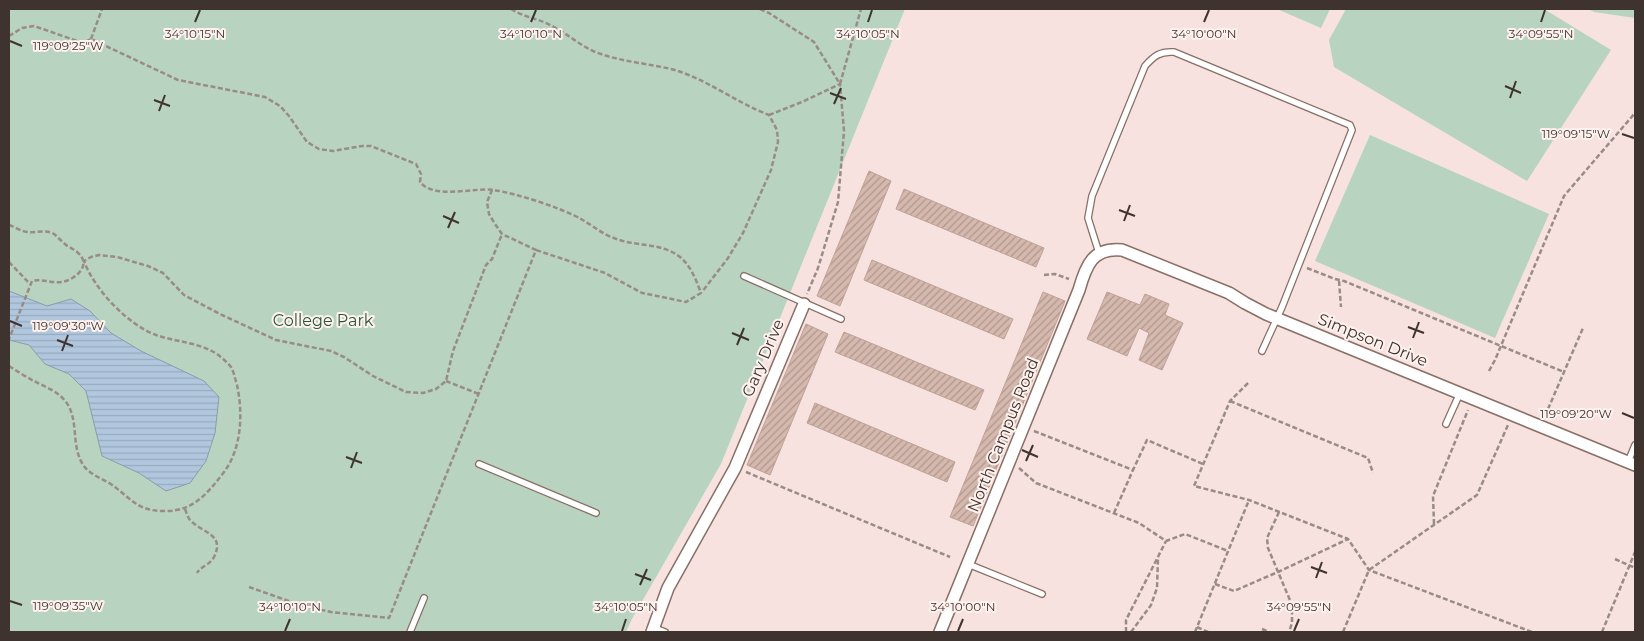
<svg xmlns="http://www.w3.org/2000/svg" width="1644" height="641" font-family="Montserrat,sans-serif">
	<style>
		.education { fill: #f7e2df }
		.green { fill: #b8d3c0 }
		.water { fill: url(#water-rules); stroke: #8e9baa }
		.building { fill: url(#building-hatch); stroke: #bfa297 }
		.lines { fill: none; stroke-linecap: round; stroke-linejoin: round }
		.service-casing { stroke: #896f65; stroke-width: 8 }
		.minor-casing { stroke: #896f65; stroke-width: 14 }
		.path { stroke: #998c88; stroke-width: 2.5; stroke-dasharray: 5 2.5; stroke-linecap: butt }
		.service { stroke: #fff; stroke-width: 5.5 }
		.minor { stroke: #fff; stroke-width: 11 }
		.ticks { fill: none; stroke: #3f332f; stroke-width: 2 }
		.labels { text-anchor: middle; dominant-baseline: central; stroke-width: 4; stroke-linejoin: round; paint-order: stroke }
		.park-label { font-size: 16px; fill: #28583b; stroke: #fff2ee }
		.street-label { font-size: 16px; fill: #3f332f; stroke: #fff2ee }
		.ticks-label { font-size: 12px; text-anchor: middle; fill: #3f332f; stroke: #fff2ee; stroke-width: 4; stroke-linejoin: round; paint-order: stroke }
	</style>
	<defs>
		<pattern id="water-rules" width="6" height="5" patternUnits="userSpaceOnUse" patternTransform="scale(1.25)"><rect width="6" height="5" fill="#b0c7de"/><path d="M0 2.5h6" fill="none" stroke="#98abbf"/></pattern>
		<pattern id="building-hatch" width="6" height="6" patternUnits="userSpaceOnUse" patternTransform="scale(1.25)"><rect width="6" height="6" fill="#d6b9ae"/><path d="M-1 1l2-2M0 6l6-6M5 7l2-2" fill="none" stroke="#af978e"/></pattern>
	</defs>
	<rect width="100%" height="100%" fill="#fff2ee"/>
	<path class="education" d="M905,9H1635V632H626L632,619L721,464Z"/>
	<g class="green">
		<path d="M9,9H905L721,464L632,619L626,632H9Z"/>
		<path d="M1277,9H1330L1321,28Z"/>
		<path d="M1346,9H1544L1611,50L1527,181L1334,67L1329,40Z"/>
		<path d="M1588,9H1635V18L1594,12Z"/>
		<path d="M1370,135L1549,214L1495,338L1315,261Z"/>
	</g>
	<path class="water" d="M9,291L47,306L71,299L90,311L111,333L141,351L204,381L219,397L215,433L206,461L190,483L166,491L139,473L102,456L86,391L69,374L45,364L29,345L9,340Z"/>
	<g class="building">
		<path d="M869,171L891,181L840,306L817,296Z"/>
		<path d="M904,189L1044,248L1036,267L896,209Z"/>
		<path d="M872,260L1013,319L1004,339L864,280Z"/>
		<path d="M1043,292L1065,301L973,526L950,517Z"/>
		<path d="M1107,292L1140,305L1145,294L1169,304L1165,315L1183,323L1162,370L1139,360L1149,333L1139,328L1127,356L1087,339Z"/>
		<path d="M806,324L828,334L770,475L747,465Z"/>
		<path d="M844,332L984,390L975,410L835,352Z"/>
		<path d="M815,403L955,462L947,482L807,423Z"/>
	</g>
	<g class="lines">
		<g class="service-casing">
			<g id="service">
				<path d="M1099,253L1088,218L1092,196L1145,66C1154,56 1160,51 1174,52L1350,125L1352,130L1282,307L1262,351"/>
				<path d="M744,276L841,319"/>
				<path d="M1446,424L1460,393"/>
				<path d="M1628,462L1635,445"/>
				<path d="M479,464L596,513"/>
				<path d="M968,564L1042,594"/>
				<path d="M652,627L665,632"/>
				<path d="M410,632L424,598"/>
			</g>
		</g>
		<g class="minor-casing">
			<g id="minor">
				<path d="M652,632L668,588L735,468L804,304"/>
				<path d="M940,632L1079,290C1086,265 1093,247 1122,250L1229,293L1245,303L1266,314L1635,465"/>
			</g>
		</g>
		<g class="path">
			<path d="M511,9C523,17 537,18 550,25C565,32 578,44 593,51C619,62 648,63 675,70C708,80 737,103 769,115L777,130L778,142L771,170L743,233L728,258L702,292"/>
			<path d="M760,9L769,13L814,42L840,84L861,9"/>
			<path d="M9,36L22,28L34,26L83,43L91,39L178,80L265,97L280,106L289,116L307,142L319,149L333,151L362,146H371L416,164L421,174L420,182C435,200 473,187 494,190C518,194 559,207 581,219C592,225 602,234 614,238C635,247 661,242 680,257C691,266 696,280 701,293L686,302L642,293L605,273L536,250"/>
			<path d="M91,39L102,9"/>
			<path d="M769,115L802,102L840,84L844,131L838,202L818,268L807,294"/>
			<path d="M9,225C15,227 21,231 27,232C36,233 45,229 54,234C58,237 61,241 65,244C69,248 75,249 78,253C91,264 78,277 66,281C54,285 43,278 32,281L9,339"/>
			<path d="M9,262L30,284"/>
			<path d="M1307,268L1335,279L1344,281L1564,372"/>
			<path d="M1044,275L1055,274L1069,279"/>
			<path d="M1339,281L1341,307"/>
			<path d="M9,366C17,371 26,377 34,381C45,387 58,391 66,402C79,419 71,444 82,463C88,475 105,479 115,487C124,494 132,502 142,507C149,510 156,511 164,511C193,512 208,493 224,472C242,448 243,413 237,385C235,379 234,372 231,367C227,362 222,358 217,354C198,342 176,342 156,335C128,325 94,289 84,261L91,257L99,255L117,257L148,266L163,273L184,295L222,315L276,340L331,351L344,357L373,376L406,392L423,393L436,389L446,381L453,351L486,265L492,259L502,234"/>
			<path d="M1489,371L1495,360L1564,196L1635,113"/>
			<path d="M446,381L479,394"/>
			<path d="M1248,383L1230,401L1194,486L1249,500L1348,539L1369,570L1532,632"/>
			<path d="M1230,401L1368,458L1373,473"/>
			<path d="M1545,416L1583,328"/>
			<path d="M1034,431L1133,470L1147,440L1203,464"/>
			<path d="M1019,468L1036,483L1139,523L1166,541L1185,534L1228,551"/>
			<path d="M746,472L950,557"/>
			<path d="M185,509C187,514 188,519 192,522C204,533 225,535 214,557C210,565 201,566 197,573"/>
			<path d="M1279,512L1267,538L1268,548L1292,605V623L1289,632"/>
			<path d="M1114,513L1133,470"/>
			<path d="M1434,524L1433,496L1468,410"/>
			<path d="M1615,559L1635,568"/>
			<path d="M1215,584L1234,591L1278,572L1348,539"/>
			<path d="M249,587L300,605L331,612L389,618L536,250L502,234L495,224L489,214L487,202L492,190"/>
			<path d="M1197,627L1208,632"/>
			<path d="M1262,629L1269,632"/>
			<path d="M1126,632V620L1166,541"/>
			<path d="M1131,632L1151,605L1157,588L1158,558"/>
			<path d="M1195,632L1249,500"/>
			<path d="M1343,632L1369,570L1477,495L1508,425"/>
			<path d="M1602,632L1635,552"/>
		</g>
		<use href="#service" class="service"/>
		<use href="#minor" class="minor"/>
	</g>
	<path class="ticks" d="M195,22L200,10M531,22L536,10M868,22L872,10M1204,22L1209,10M1541,22L1545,10M10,41L22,46M1505,86L1521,93M830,93L846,99M1510,98L1516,81M154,100L170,106M834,104L841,88M159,111L165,95M1622,134L1634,138M1119,210L1135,216M443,216L459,223M1124,221L1130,205M448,228L455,212M10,321L22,326M1408,327L1424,333M732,333L749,340M1413,338L1419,322M57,340L73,346M737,345L744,328M62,351L68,335M1622,413L1634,418M1022,450L1038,457M346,457L362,463M1026,461L1033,445M351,468L357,452M1311,567L1327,573M635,574L651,580M1316,578L1322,562M640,585L647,569M10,601L22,605M285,631L290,619M622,631L626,619M958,631L963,619M1294,631L1299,619"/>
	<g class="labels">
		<g class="park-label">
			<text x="323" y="320">College Park</text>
		</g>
		<g class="street-label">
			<text transform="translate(1373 340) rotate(22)">Simpson Drive</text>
			<text transform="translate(763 358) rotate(-67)">Gary Drive</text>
			<text transform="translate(1003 435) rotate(-68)">North Campus Road</text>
		</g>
	</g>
	<g class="ticks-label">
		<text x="195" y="38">34°10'15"N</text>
		<text x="531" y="38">34°10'10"N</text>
		<text x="868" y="38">34°10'05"N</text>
		<text x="1204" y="38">34°10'00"N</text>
		<text x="1541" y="38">34°09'55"N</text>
		<text x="68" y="50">119°09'25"W</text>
		<text x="1576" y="138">119°09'15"W</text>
		<text x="68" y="330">119°09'30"W</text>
		<text x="1576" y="418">119°09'20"W</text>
		<text x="68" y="610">119°09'35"W</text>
		<text x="290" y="611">34°10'10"N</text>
		<text x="626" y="611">34°10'05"N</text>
		<text x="963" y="611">34°10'00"N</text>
		<text x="1299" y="611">34°09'55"N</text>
	</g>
	<rect width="1644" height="641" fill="none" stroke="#3f332f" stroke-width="20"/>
</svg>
